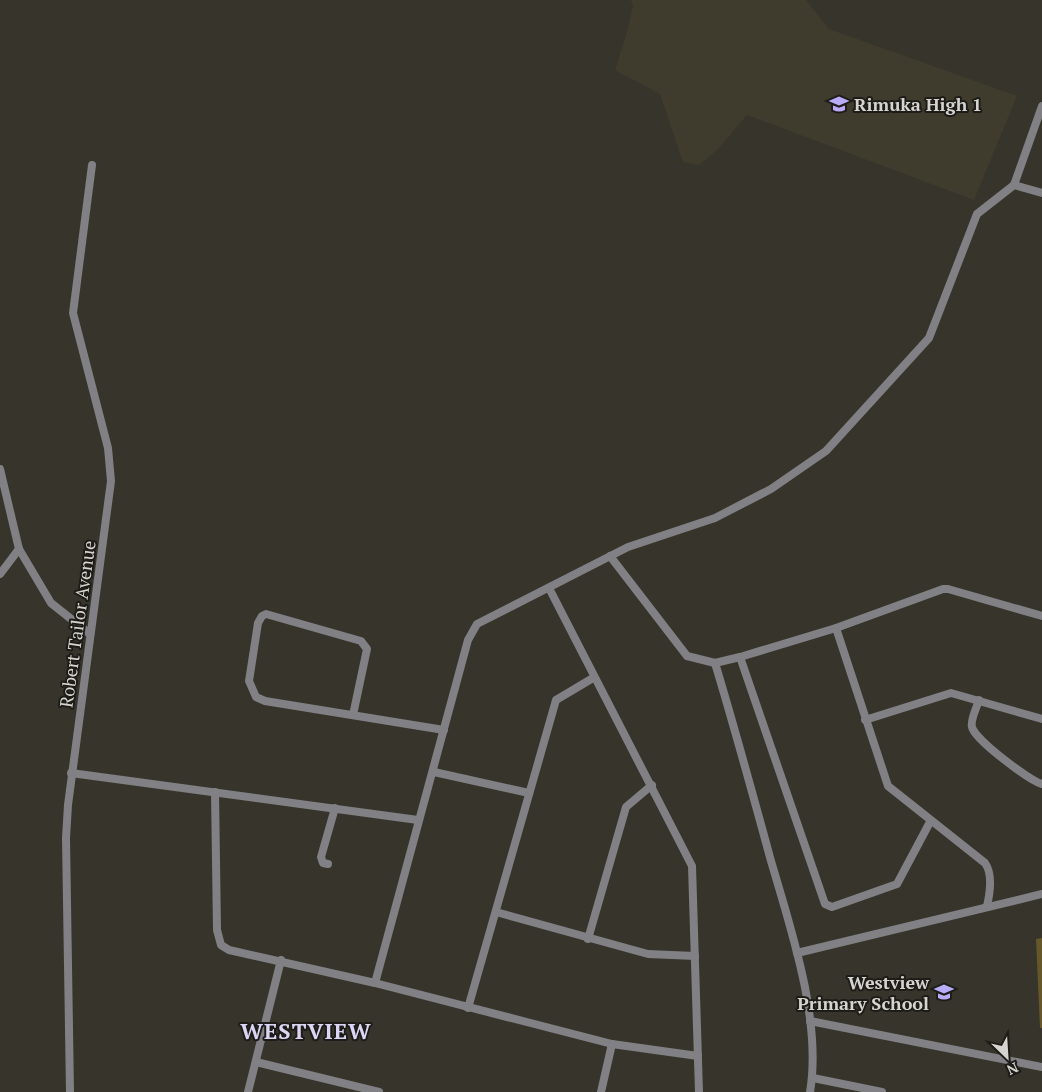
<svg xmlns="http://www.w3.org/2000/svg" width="1042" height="1092" font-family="'PT Serif',serif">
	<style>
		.built { fill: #403c2d }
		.green { fill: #65572a }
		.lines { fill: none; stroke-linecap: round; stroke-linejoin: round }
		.minor { stroke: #808085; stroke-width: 8 }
		.labels { text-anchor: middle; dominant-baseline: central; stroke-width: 4; stroke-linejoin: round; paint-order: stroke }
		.poi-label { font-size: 18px; font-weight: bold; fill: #d6d4ce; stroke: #1d1c18; text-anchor: start }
		.street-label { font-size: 18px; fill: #d6d4ce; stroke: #1d1c18 }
		.district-label { font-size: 22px; font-weight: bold; letter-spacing: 1px; fill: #dad6f3; stroke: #1d1c18 }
	</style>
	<rect width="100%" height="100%" fill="#37342b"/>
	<path class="built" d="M631,0H806L829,29L1017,96L974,200L747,115L718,149L699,165L683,162L660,94L615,70L627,32L633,6Z"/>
	<path class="green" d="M1042,938V1028H1040L1036,939Z"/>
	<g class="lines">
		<g class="minor">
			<path d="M1042,106L1014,185L1042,193"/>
			<path d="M0,469L19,549L51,603L90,634"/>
			<path d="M610,556L687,656L715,663L740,657L836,628L943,589H948L1042,616"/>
			<path d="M0,574L19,549"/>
			<path d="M549,588L692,866L699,1092"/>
			<path d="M836,628L888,786L985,863C993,874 990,893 987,906"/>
			<path d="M740,657L825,904L832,907L897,884L930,822"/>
			<path d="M715,663C735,729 753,795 771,861C791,929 822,1021 810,1092"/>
			<path d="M979,700C977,707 970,720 972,727C974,739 1030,781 1042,784"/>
			<path d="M353,715L367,649L361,641L266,614L262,616L258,623L249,681L256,697L265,701L444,730"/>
			<path d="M865,720L951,693L1042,719"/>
			<path d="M434,772L529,793"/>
			<path d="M71,773L418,820"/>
			<path d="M215,792L217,930L221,945L229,950L375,983L612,1044L698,1056"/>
			<path d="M328,864L323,863L321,857L335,808"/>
			<path d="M496,912L648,954L695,956"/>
			<path d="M588,939L626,807L652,785"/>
			<path d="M797,953L1042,894"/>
			<path d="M375,983L468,640L477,624L628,547L715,518L771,489L826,451L929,338L977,214L1014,185"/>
			<path d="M468,1008L556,700L593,678"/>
			<path d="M810,1021L1042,1067"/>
			<path d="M256,1062L379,1092"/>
			<path d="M813,1078L882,1092"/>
			<path d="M70,1092L66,838L68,805L111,481L108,448L73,313L92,165"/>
			<path d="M248,1092L281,960"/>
			<path d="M601,1092L612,1044"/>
		</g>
	</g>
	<defs>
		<g id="school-bare" transform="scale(1.5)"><path d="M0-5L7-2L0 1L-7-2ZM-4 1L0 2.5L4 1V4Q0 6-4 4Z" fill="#b8abf7" stroke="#1d1c18" stroke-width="2.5" paint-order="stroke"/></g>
	</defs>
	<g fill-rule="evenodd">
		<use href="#school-bare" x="839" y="104"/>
		<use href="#school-bare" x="944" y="992"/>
	</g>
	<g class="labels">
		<g class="poi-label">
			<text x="854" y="104">Rimuka High 1</text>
			<text x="929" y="982" text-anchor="end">Westview<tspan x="929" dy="21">Primary School</tspan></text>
		</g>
		<g class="street-label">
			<text transform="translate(77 624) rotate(-82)">Robert Tailor Avenue</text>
		</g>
		<g class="district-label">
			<text x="306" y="1030">WESTVIEW</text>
		</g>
	</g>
	<g transform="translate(1007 1057) rotate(155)" stroke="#1d1c18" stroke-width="4" paint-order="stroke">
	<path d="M0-4L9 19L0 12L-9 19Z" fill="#d6d4ce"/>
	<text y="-8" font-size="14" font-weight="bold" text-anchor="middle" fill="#d6d4ce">N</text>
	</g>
</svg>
